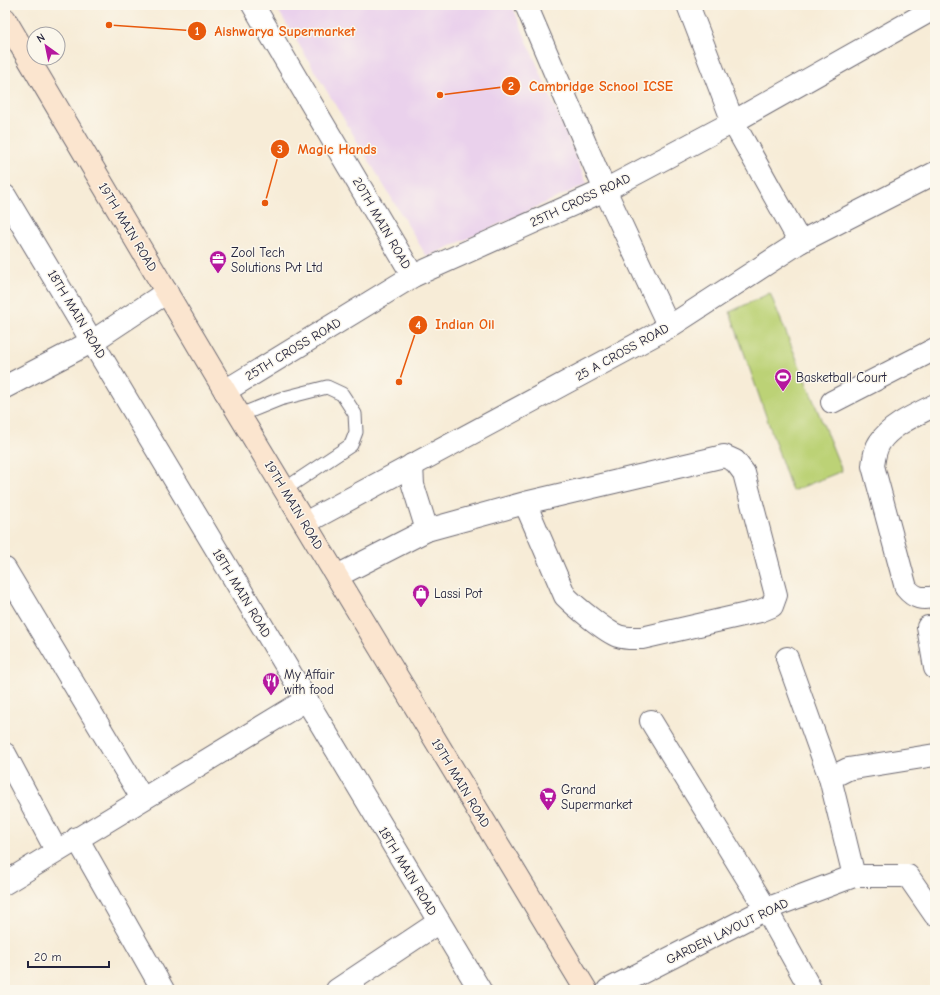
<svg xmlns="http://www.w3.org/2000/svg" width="940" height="995" font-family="'Comic Neue',sans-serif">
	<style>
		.built { fill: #ead1ec }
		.green { fill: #bcd276; stroke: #6f7a58 }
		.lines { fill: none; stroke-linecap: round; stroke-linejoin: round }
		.lane-casing { stroke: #6d6972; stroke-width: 15 }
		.street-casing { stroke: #6d6972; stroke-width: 24 }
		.secondary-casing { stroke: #6d6972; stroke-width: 24 }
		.lane { stroke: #fff; stroke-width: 13 }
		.street { stroke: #fff; stroke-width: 22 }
		.secondary { stroke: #fbe5cf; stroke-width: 22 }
		.labels { text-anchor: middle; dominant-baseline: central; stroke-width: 3; stroke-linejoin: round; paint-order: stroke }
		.street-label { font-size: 13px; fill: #22223b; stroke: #fbf7ec }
		.poi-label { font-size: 13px; fill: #22223b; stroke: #fbf7ec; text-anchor: start }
		.leader { fill: none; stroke: #e8590c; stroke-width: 1.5 }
		.callout-dot { fill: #e8590c; stroke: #fbf7ec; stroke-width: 1.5 }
		.mark-label { font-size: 12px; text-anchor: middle; font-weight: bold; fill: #fff }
		.callout-label { font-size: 14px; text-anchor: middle; font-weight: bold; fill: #e8590c; stroke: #fbf7ec; stroke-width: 3; stroke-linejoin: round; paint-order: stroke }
	</style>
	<rect width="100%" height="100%" fill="#fbf7ec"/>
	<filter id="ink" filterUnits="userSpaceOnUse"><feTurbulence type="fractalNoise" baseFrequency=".025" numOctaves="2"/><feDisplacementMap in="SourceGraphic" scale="8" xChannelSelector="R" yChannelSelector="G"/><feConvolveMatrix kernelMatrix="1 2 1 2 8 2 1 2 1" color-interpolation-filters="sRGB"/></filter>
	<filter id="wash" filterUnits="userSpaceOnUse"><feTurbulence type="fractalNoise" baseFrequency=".012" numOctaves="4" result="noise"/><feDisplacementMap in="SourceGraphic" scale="16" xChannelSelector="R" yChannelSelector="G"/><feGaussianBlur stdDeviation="0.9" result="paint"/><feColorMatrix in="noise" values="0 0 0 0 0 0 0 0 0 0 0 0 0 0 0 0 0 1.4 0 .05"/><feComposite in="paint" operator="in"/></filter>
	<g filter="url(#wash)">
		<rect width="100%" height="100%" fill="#f7ecd7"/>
		<path class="built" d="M275,5H512L587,184L427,257Z"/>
		<path class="green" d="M770,293L842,471L792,491L730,312Z"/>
	</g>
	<g filter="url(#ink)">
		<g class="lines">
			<g class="lane-casing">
				<path id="lane" d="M240,415L280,399L327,387L342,394L355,414L356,432L351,445L285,489"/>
			</g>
			<g class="street-casing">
				<g id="street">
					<path d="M253,5L413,276"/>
					<path d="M526,5L605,190L669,327"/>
					<path d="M688,5L733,122L800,242"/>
					<path d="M5,196L480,990"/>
					<path d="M5,387L93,341L167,292"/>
					<path d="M225,391L413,276L605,190L733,122L935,8"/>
					<path d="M832,402L935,349"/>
					<path d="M935,405C918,414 891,425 880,442C875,449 874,458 873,466L906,588C915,599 922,599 935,597"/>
					<path d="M412,465L413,485L427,530"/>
					<path d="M305,523L669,327L800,242L935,173"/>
					<path d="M5,569L142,798"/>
					<path d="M337,576L427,530L525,503L724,456L735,461L744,473L776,595L772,606L760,611L642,638C634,638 626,639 618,636C606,632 575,606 565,596L525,503"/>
					<path d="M928,627L935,668"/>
					<path d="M787,658L830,778"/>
					<path d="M651,721L766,909L811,990"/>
					<path d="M5,754L56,850"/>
					<path d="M77,838L163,990"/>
					<path d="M854,876H908L935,915"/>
					<path d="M5,883L306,700"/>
					<path d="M337,990L439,922"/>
					<path d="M608,990L766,909L854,876L830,778L848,769L935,755"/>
				</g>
			</g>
			<g class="secondary-casing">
				<path id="secondary" d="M5,19L225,391L586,990"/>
			</g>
			<use href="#lane" class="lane"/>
			<use href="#street" class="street"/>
			<use href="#secondary" class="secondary"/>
		</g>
	</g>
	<defs>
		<g id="office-pin" transform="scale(0.9)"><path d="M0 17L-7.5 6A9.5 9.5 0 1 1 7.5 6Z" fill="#b5179e" stroke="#fbf7ec"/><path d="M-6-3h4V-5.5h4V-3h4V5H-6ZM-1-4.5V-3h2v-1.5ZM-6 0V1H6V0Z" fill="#fff"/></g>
		<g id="stadium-pin" transform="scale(0.9)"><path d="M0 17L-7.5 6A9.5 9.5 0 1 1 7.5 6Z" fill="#b5179e" stroke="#fbf7ec"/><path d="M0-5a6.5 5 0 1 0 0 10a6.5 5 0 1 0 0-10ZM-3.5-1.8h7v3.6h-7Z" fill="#fff"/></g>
		<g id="shop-pin" transform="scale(0.9)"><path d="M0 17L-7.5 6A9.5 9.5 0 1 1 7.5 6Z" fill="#b5179e" stroke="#fbf7ec"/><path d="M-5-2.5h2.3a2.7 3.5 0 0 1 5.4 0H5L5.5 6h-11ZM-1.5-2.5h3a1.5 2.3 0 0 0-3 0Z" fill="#fff"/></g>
		<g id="restaurant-pin" transform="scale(0.9)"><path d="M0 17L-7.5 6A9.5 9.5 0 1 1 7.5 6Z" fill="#b5179e" stroke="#fbf7ec"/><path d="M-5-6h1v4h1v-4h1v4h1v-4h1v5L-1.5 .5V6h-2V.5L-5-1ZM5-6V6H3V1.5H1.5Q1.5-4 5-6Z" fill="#fff"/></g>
		<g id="supermarket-pin" transform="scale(0.9)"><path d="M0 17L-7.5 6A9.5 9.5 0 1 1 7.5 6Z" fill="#b5179e" stroke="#fbf7ec"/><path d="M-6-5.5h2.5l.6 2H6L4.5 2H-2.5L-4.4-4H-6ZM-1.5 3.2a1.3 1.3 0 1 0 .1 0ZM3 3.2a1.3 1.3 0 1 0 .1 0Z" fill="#fff"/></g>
	</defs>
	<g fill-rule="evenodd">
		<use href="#office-pin" x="218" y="259"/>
		<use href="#stadium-pin" x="783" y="377"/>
		<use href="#shop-pin" x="421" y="593"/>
		<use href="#restaurant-pin" x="271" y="681"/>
		<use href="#supermarket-pin" x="548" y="796"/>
	</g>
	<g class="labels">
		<g class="street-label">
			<text transform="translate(580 200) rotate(-25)">25TH CROSS ROAD</text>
			<text transform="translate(382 223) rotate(60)">20TH MAIN ROAD</text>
			<text transform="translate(128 227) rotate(59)">19TH MAIN ROAD</text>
			<text transform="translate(77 314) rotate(59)">18TH MAIN ROAD</text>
			<text transform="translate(293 349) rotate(-31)">25TH CROSS ROAD</text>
			<text transform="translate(622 352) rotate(-29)">25 A CROSS ROAD</text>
			<text transform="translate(294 505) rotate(59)">19TH MAIN ROAD</text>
			<text transform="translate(242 593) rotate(59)">18TH MAIN ROAD</text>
			<text transform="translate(461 783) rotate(59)">19TH MAIN ROAD</text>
			<text transform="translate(408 871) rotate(59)">18TH MAIN ROAD</text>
			<text transform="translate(727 931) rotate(-26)">GARDEN LAYOUT ROAD</text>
		</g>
		<g class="poi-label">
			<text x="231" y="252">Zool Tech<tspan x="231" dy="15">Solutions Pvt Ltd</tspan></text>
			<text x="796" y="377">Basketball Court</text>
			<text x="434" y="593">Lassi Pot</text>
			<text x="284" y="674">My Affair<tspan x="284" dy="15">with food</tspan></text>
			<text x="561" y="789">Grand<tspan x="561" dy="15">Supermarket</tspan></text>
		</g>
	</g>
	<path class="leader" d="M109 25L197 31M440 95L511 86M265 203L280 149M399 382L418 325"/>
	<g class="callout-dot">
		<circle cx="109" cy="25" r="4"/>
		<circle cx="440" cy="95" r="4"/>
		<circle cx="265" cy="203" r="4"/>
		<circle cx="399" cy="382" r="4"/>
		<circle cx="197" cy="31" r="10"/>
		<circle cx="511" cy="86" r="10"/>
		<circle cx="280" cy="149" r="10"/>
		<circle cx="418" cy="325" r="10"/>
	</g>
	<g class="mark-label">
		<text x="197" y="35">1</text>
		<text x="511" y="90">2</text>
		<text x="280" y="153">3</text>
		<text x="418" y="329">4</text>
	</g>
	<g class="callout-label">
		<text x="285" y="36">Aishwarya Supermarket</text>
		<text x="601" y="91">Cambridge School ICSE</text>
		<text x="337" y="154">Magic Hands</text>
		<text x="465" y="329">Indian Oil</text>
	</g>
	<rect width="940" height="995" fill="none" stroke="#fbf7ec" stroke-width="20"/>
	<g transform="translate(46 46) rotate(327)"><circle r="19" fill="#fbf7ec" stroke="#a4a2a5"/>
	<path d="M0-3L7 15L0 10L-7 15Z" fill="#b5179e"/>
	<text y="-6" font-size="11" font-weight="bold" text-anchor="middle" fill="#22223b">N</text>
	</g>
	<path d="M28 961v6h81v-6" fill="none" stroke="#22223b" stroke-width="2"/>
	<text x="34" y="961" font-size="12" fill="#22223b" stroke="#fbf7ec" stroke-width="3" paint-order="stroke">20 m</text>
</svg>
